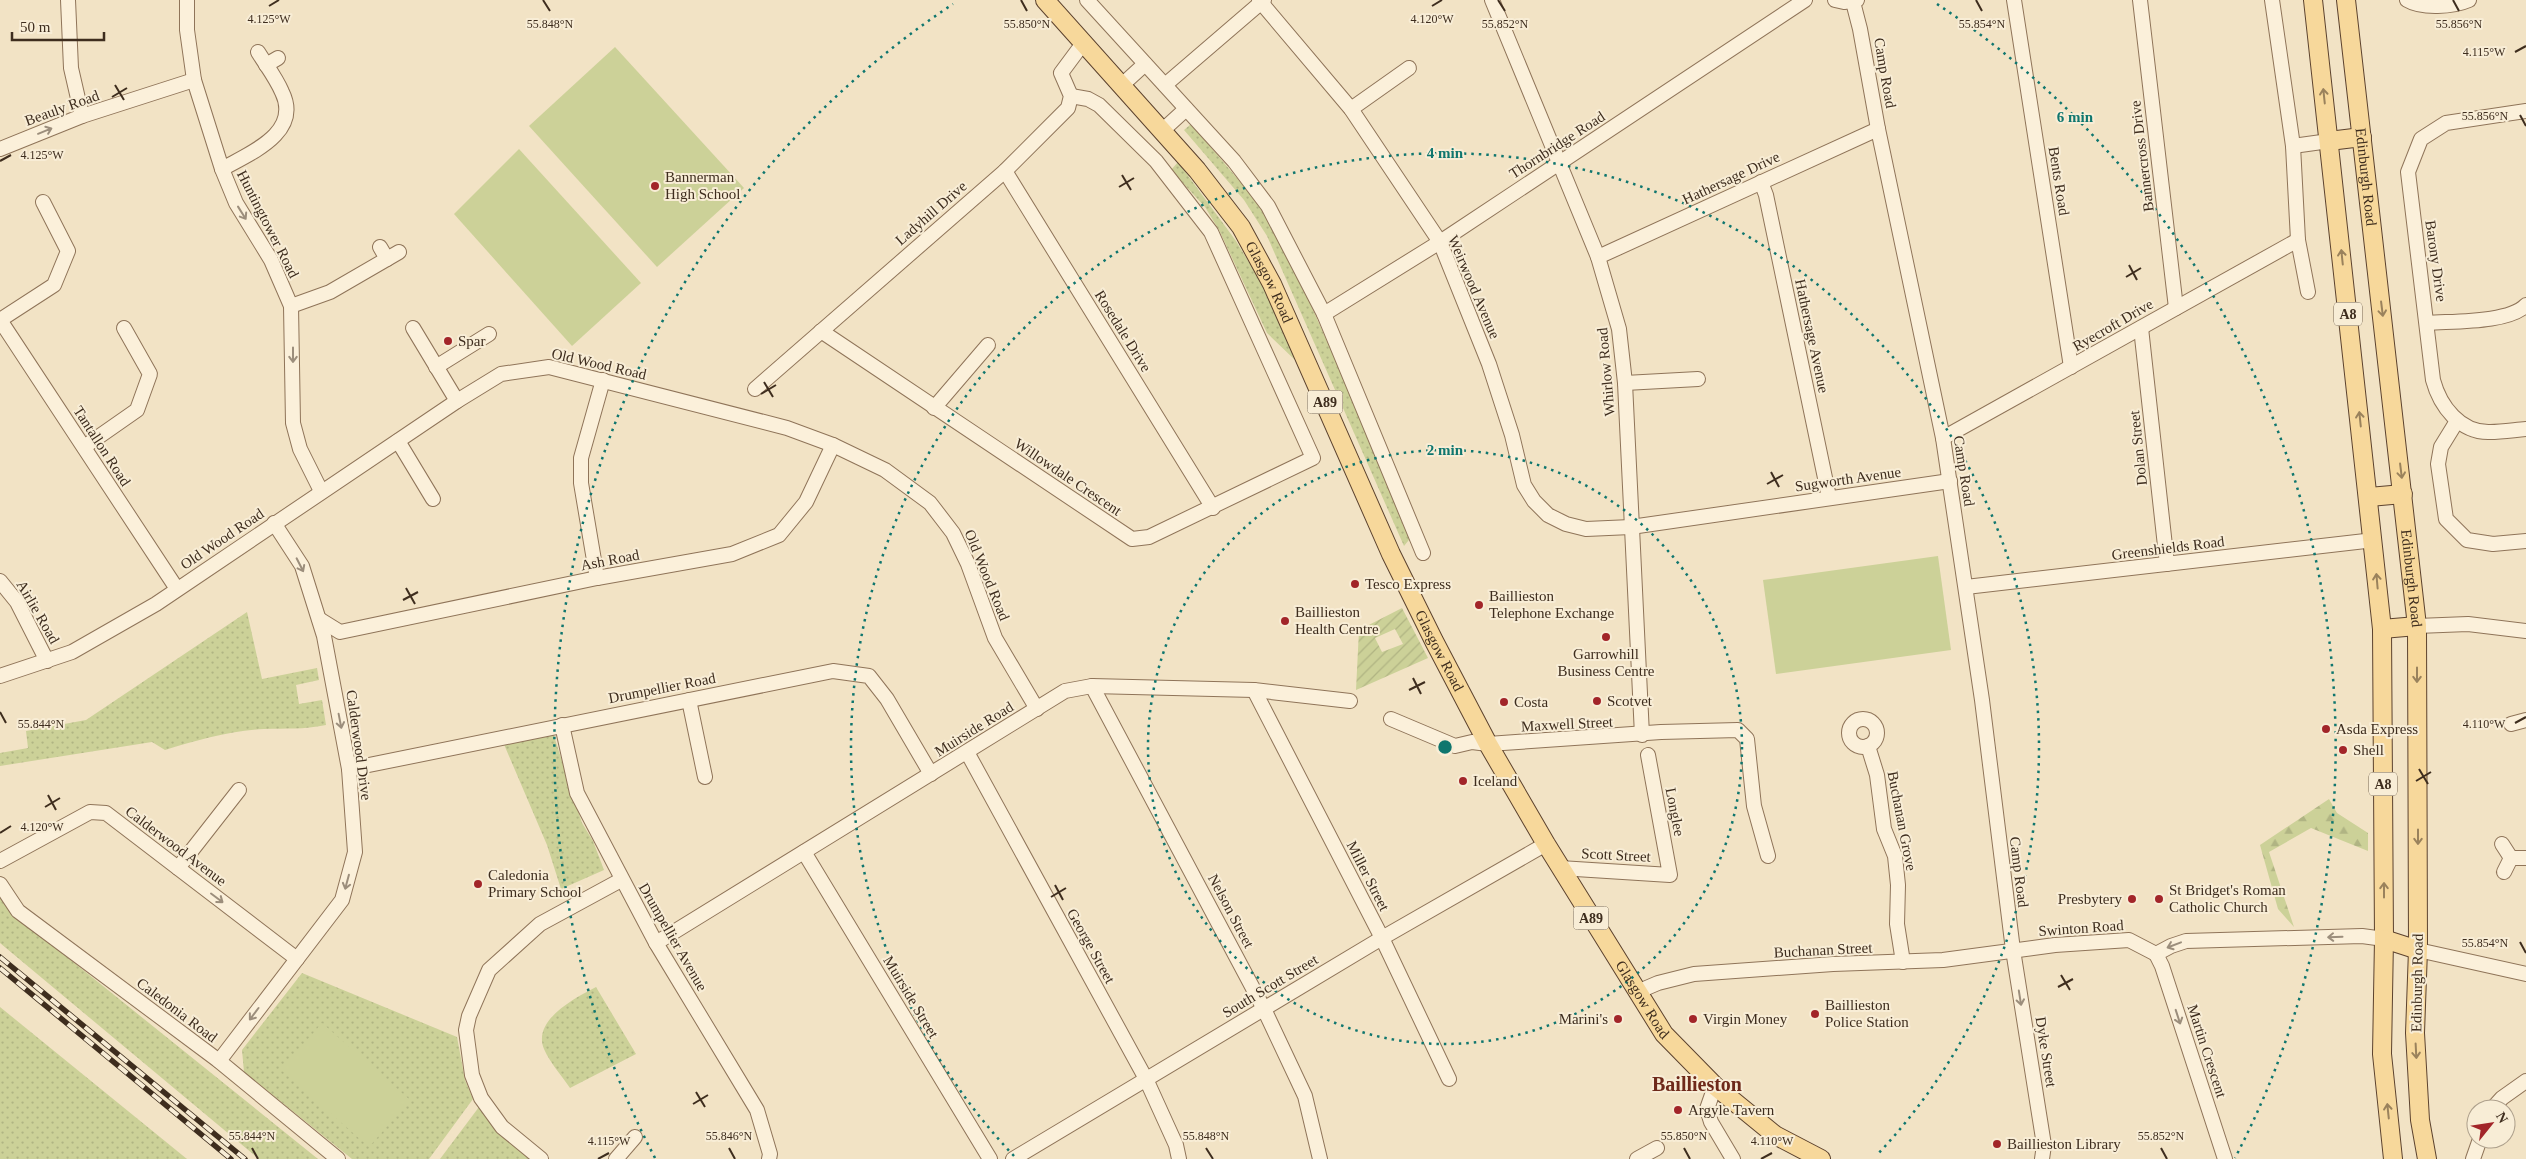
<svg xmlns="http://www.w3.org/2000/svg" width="2526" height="1159" font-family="Georgia,serif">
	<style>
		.grass { fill: url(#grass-dots) }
		.forest { fill: url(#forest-firs) }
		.garden { fill: url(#garden-furrows); fill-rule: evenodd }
		.pitch { fill: #ccd198 }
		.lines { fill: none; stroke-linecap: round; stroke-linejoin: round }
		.minor-casing { stroke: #8f7459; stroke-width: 16 }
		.major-casing { stroke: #5c422e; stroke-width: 20 }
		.minor { stroke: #fbf0da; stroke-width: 14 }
		.major { stroke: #f7d89b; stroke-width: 18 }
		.rail-casing { stroke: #3e2d1e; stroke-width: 5.5 }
		.rail { stroke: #f8edd6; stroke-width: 4; stroke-dasharray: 11; stroke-linecap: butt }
		.oneway { stroke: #9a825c }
		.oneway2 { stroke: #9c8e7c }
		.ticks { fill: none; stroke: #3e2d1e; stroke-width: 2 }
		.ring { fill: none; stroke: #0f766e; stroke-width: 2.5; stroke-dasharray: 2.5 5 }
		.poi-dot { fill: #a22529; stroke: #f8edd6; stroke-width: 2 }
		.labels { text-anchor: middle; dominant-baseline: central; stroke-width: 4; stroke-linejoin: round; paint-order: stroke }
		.shield { fill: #f8edd6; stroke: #766755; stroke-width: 1 }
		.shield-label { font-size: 14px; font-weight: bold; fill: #3e2d1e }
		.street-label { font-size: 15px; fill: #3e2d1e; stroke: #f8edd6 }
		.poi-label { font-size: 15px; fill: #3e2d1e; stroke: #f8edd6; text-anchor: start }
		.district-label { font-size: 20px; font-weight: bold; fill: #6e291a; stroke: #f8edd6 }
		.ticks-label { font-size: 12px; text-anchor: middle; fill: #3e2d1e; stroke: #f8edd6; stroke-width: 4; stroke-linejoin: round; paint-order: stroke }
		.centre { fill: #0f766e; stroke: #f8edd6; stroke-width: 2.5 }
		.ring-label { font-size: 15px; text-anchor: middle; font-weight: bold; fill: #0f766e; stroke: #f8edd6; stroke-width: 4; stroke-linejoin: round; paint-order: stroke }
	</style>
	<defs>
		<pattern id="grass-dots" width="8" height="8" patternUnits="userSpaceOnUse" patternTransform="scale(1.25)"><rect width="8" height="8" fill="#ccd198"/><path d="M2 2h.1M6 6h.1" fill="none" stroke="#b0b483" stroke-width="1.8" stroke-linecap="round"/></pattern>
		<pattern id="forest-firs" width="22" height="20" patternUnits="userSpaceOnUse" patternTransform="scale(1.25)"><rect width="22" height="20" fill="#ccd198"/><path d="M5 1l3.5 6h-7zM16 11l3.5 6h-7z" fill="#b0b483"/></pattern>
		<pattern id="garden-furrows" width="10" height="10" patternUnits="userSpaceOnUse" patternTransform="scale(1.25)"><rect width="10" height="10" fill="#ccd198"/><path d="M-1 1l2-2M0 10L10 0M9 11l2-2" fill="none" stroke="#b0b483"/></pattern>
	</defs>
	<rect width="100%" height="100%" fill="#f2e3c5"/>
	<g class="grass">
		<path d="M1191,124L1253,197L1282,240L1413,535L1404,546L1267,236L1244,200L1184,130Z"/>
		<path d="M1178,162L1236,241L1261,282L1295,360L1267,333L1219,230L1205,207L1171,170Z"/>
		<path d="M247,612L262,679L317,668L319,680L296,685L299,704L322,700L326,725C302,730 288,728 264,729C231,731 197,740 165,750L152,742L0,766V753L28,748L26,731L86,720Z"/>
		<path d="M553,733L582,823L593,841L604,870L561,889L547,845L503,742Z"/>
		<path d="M0,897L11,912L318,1159H259L0,943Z"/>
		<path d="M302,973L457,1037L465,1080L473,1099L429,1159H352L244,1072L242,1050Z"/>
		<path d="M596,987L636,1054L570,1088C562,1076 550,1063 544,1049C532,1020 575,998 596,987Z"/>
		<path d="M0,1007L187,1159H0Z"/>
		<path d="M479,1107L532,1159H440Z"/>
	</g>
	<path class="forest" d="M2329,799L2337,813L2368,833V851L2311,828L2269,852L2294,927L2278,909L2260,845Z"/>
	<path class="garden" d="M1402,608L1428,658L1356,690L1359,630ZM1395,629L1403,644L1382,652L1375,638Z"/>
	<g class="pitch">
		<path d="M615,47L744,188L657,267L529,126Z"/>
		<path d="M519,149L641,283L572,346L454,214Z"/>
		<path d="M1938,556L1951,650L1776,674L1763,580Z"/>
		<path d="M322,1023L410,1100L369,1147L281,1070Z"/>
	</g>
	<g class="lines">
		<g class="minor-casing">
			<g id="minor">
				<path d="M68,0L71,68L82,116"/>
				<path d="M187,0V30L194,80L222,169L236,203L271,260L291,306L293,423L300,449L321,491"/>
				<path d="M1087,0L1234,161L1268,206L1324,314L1423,553"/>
				<path d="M1259,0L1351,109L1440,242L1489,364L1512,435L1524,485L1534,501L1548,515L1566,524L1586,529L1631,527L1950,481"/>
				<path d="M1492,0L1598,257L1619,329L1625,383L1642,735"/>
				<path d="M1835,0L1844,2L1857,0"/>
				<path d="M2014,0L2071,367"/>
				<path d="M2140,0L2176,308"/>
				<path d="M2272,0L2293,146L2298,240L2308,292"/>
				<path d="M2407,0C2422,9 2453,7 2469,0"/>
				<path d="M1853,2L1860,29L1878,129L1943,438L1982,700L2013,950L2044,1145L2042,1159"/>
				<path d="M266,65L278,58"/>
				<path d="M1122,85L1145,64"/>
				<path d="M1165,85L1264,0"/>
				<path d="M1351,109L1409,68"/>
				<path d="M2526,111L2446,123L2421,139L2408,172L2433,380C2440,406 2460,433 2490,432C2502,432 2514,430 2526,429"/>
				<path d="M1163,130L1186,109"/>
				<path d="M2293,146L2329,141"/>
				<path d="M0,149L82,116L194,80"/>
				<path d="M222,169C250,153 302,133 282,92C276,78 266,65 258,52"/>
				<path d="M1005,171L1213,508"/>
				<path d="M1761,182L1766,195L1829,497"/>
				<path d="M380,247L387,259"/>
				<path d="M1598,257L1878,129"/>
				<path d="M291,306L330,292L399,252"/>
				<path d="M1324,314L1440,242L1805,0"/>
				<path d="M0,320L177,589"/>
				<path d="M0,320L54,285L68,251L43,202"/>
				<path d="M2428,323C2453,321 2509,323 2526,305"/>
				<path d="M413,328L457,401"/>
				<path d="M2141,328L2167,564"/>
				<path d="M821,331L1132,539L1149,537L1313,458L1211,232L1156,161L1099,105L1088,99L1071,96"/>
				<path d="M436,367L489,334"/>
				<path d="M1625,383L1698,379"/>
				<path d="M755,389L1005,171L1068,108L1071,96L1061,73L1084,42"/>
				<path d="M934,408L988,345"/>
				<path d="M2457,421L2441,447L2438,464L2446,519L2467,540L2493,544L2526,541"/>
				<path d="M1943,438L2298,240"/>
				<path d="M398,441L433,499"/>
				<path d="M84,447L137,410L150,374L124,328"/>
				<path d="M597,578L581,483V458L603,380"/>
				<path d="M0,581L17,602L47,661"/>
				<path d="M1966,587L2374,540"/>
				<path d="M319,619L340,632L597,578L732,554L779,535L806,502L833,445"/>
				<path d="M2417,626L2468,624L2526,631"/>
				<path d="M0,676L72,652L156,604L457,401L501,374L549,367L787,428L833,445L885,470L930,503L953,533L968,564L995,638L1037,709"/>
				<path d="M1092,686L1264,1009L1305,1096L1320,1159"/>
				<path d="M1254,690L1382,938L1449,1079"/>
				<path d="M689,700L705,777"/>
				<path d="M1391,719L1455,746L1472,742L1488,744L1661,732L1738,730L1747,739L1754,806L1768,856"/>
				<circle cx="1863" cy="733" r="14"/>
				<path d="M2511,724L2526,720"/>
				<path d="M562,725L577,793L656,943L757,1110L770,1154L769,1159"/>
				<path d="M1868,746L1877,775L1884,829L1895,856L1898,885L1897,924L1903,962"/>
				<path d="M967,752L1146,1079L1176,1145L1179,1159"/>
				<path d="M349,769L833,671L869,676L887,699L931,774"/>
				<path d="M2502,844L2511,858L2504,872"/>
				<path d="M804,852L990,1159"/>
				<path d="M2511,858H2526"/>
				<path d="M0,861L90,812L106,813L297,959"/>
				<path d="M178,868L239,790"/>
				<path d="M1560,868L1670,875L1648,755"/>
				<path d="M0,884L18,911L219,1061L338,1159"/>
				<path d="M656,943L1065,691L1092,686L1254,690L1350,701"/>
				<path d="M2418,950L2526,974"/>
				<path d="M2156,954L2171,946L2186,941L2362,936L2384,939"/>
				<path d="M2156,954L2162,966L2225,1159"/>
				<path d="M1637,992L1658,983L1694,974L1833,964L1943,960L2055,945L2129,940L2156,954"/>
				<path d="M219,1061L342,900L355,852L349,769L324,636L302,566L274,523"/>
				<path d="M1715,1086L1707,1109L1711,1122L1733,1159"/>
				<path d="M2492,1109L2502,1098L2526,1081"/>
				<path d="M541,1159L502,1127L481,1098L472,1075L466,1030L469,1016L489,970L540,924L621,880"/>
				<path d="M616,1159L635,1137"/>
				<path d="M1013,1159L1382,938L1546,844"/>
				<path d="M1637,1159L1657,1148"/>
				<path d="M2473,1159L2480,1139"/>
			</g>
		</g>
		<g class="major-casing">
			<g id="major">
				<path id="s1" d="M1045,0L1197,170L1241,227L1272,284L1391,554L1434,641L1488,744L1546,844L1664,1034L1715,1086L1775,1135L1821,1159"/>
				<path d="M2313,0L2382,629L2384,939L2382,1054L2393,1159"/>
				<path id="s2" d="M2346,0L2417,626L2418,950L2415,1033L2420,1120L2427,1159"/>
				<path d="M2329,141L2362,137"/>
				<path d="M2369,497L2403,494"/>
				<path d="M2382,629L2417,626"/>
				<path d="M2384,939L2418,950"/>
			</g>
		</g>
		<use href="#minor" class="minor"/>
		<use href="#major" class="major"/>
		<g class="rail-casing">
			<g id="rail">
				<path d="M0,957L245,1159"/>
				<path d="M0,968L231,1159"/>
			</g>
		</g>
		<use href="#rail" class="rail"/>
	</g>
	<defs><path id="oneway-shaft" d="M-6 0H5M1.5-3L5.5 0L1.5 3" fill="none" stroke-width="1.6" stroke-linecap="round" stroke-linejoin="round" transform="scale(1.25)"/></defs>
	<g class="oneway">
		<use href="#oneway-shaft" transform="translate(2324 96) rotate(-96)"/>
		<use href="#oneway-shaft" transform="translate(2342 257) rotate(-96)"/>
		<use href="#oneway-shaft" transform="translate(2382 309) rotate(83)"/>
		<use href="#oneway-shaft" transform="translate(2360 419) rotate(-96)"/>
		<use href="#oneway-shaft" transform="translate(2401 471) rotate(83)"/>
		<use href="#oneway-shaft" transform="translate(2377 581) rotate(-95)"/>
		<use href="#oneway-shaft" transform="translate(2417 675) rotate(90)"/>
		<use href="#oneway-shaft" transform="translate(2418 837) rotate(90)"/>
		<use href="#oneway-shaft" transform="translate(2384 890) rotate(-90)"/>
		<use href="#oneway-shaft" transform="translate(2416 1051) rotate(87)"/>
		<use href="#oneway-shaft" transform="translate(2388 1111) rotate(-96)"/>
	</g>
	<g class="oneway2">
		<use href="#oneway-shaft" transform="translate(45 131) rotate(-22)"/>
		<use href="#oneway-shaft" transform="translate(242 213) rotate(58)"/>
		<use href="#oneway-shaft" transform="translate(293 355) rotate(90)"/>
		<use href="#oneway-shaft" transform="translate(300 565) rotate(63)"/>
		<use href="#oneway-shaft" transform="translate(340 721) rotate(79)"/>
		<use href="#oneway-shaft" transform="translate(347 882) rotate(105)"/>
		<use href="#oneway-shaft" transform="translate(217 898) rotate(37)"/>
		<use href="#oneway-shaft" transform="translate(2335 937) rotate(178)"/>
		<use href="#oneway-shaft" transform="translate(2174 945) rotate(159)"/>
		<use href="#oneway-shaft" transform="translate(2020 998) rotate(81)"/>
		<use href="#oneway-shaft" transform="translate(254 1014) rotate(127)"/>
		<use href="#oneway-shaft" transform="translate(2178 1017) rotate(72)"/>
	</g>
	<path class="ticks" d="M543,0L550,11M1021,0L1027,11M1498,0L1505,11M1976,0L1982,11M2453,0L2459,11M269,6L279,0M1432,6L1442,0M2515,52L2526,46M115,85L124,100M112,97L127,88M2520,115L2526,126M0,161L11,155M1122,175L1131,190M1119,187L1134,178M2129,265L2137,280M2126,277L2141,268M764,382L773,397M761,394L776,385M1771,472L1779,487M1767,484L1783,475M406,588L415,604M403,600L418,592M1413,678L1421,694M1409,690L1425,682M0,712L6,723M2515,723L2526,717M2419,769L2428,784M2416,781L2431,772M48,795L56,810M45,807L60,798M0,833L11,826M1055,885L1063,900M1051,897L1066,888M2520,942L2526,953M2061,975L2070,990M2058,987L2073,979M696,1092L705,1107M693,1104L708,1095M252,1148L258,1159M729,1148L735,1159M1206,1148L1213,1159M1684,1148L1690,1159M2161,1148L2167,1159M598,1159L609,1153M1761,1159L1772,1153"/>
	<g class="ring">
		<circle cx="1445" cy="747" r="297"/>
		<path d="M1014 1156A594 594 0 1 1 1876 1156"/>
		<path d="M655 1158A891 891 0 0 1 953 4M1937 4A891 891 0 0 1 2235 1158"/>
	</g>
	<g class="poi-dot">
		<circle cx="655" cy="186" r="5"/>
		<circle cx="448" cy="341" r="5"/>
		<circle cx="1355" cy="584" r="5"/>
		<circle cx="1479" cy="605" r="5"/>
		<circle cx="1285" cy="621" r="5"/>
		<circle cx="1606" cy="637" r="5"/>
		<circle cx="1597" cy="701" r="5"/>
		<circle cx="1504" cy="702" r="5"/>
		<circle cx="2326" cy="729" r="5"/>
		<circle cx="2343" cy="750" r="5"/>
		<circle cx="1463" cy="781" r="5"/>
		<circle cx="478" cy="884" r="5"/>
		<circle cx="2132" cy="899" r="5"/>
		<circle cx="2159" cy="899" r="5"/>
		<circle cx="1815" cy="1014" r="5"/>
		<circle cx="1618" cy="1019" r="5"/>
		<circle cx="1693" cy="1019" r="5"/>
		<circle cx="1678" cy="1110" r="5"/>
		<circle cx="1997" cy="1144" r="5"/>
	</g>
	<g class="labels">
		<g class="shield">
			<rect x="2334" y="302.5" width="28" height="23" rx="4"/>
			<rect x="1307.5" y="390.5" width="35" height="23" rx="4"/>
			<rect x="2369" y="772.5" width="28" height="23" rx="4"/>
			<rect x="1573.5" y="906.5" width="35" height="23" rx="4"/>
		</g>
		<g class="shield-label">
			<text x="2348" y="314">A8</text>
			<text x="1325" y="402">A89</text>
			<text x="2383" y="784">A8</text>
			<text x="1591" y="918">A89</text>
		</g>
		<g class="street-label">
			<text transform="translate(1885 73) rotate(80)">Camp Road</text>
			<text transform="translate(62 108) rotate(-20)">Beauly Road</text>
			<text transform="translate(1557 145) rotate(-33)">Thornbridge Road</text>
			<text transform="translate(2142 156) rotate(-97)">Bannercross Drive</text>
			<text stroke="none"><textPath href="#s2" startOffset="178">Edinburgh Road</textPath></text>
			<text transform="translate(1731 178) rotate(-25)">Hathersage Drive</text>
			<text transform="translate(2059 181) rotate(81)">Bents Road</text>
			<text transform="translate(931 213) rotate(-41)">Ladyhill Drive</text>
			<text transform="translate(268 224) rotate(63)">Huntingtower Road</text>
			<text transform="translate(2436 261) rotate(82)">Barony Drive</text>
			<text stroke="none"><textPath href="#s1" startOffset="362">Glasgow Road</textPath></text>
			<text transform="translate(1474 287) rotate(67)">Weirwood Avenue</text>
			<text transform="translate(2113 325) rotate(-30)">Ryecroft Drive</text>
			<text transform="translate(1123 331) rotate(58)">Rosedale Drive</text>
			<text transform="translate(1812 336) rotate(78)">Hathersage Avenue</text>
			<text transform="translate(599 364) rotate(13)">Old Wood Road</text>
			<text transform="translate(1606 372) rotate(-95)">Whirlow Road</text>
			<text transform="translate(102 446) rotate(57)">Tantallon Road</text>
			<text transform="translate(2138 448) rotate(-96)">Dolan Street</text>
			<text transform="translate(1964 471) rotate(81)">Camp Road</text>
			<text transform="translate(1068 477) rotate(34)">Willowdale Crescent</text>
			<text transform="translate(1848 479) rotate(-8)">Sugworth Avenue</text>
			<text transform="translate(222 539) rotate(-34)">Old Wood Road</text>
			<text transform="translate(2168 548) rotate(-7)">Greenshields Road</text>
			<text transform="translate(610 560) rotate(-11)">Ash Road</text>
			<text transform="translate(987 575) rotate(68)">Old Wood Road</text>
			<text stroke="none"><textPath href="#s2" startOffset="582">Edinburgh Road</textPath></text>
			<text transform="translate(38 612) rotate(60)">Airlie Road</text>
			<text stroke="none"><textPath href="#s1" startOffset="768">Glasgow Road</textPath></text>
			<text transform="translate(662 688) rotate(-11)">Drumpellier Road</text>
			<text transform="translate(1567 724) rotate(-3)">Maxwell Street</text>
			<text transform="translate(974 729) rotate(-32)">Muirside Road</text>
			<text transform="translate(359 745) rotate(82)">Calderwood Drive</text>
			<text transform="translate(1675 812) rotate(79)">Longlee</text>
			<text transform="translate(1902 821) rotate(79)">Buchanan Grove</text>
			<text transform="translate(176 846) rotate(37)">Calderwood Avenue</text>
			<text transform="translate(1616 855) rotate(3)">Scott Street</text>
			<text transform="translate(2019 872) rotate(83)">Camp Road</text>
			<text transform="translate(1368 876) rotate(63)">Miller Street</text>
			<text transform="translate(1231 911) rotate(62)">Nelson Street</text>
			<text transform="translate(2081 928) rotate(-4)">Swinton Road</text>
			<text transform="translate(673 937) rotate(60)">Drumpellier Avenue</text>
			<text transform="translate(1091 946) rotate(61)">George Street</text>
			<text transform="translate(1823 950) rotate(-3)">Buchanan Street</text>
			<text transform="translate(2417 983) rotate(-89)">Edinburgh Road</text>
			<text transform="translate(1270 986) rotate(-31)">South Scott Street</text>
			<text transform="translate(911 997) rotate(59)">Muirside Street</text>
			<text stroke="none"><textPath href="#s1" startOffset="1172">Glasgow Road</textPath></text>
			<text transform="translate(177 1010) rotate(37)">Caledonia Road</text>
			<text transform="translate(2207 1051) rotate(72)">Martin Crescent</text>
			<text transform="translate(2046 1052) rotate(81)">Dyke Street</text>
		</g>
		<g class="poi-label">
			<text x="665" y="177">Bannerman<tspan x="665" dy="17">High School</tspan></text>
			<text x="458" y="341">Spar</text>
			<text x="1365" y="584">Tesco Express</text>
			<text x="1489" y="596">Baillieston<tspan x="1489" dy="17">Telephone Exchange</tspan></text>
			<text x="1295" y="612">Baillieston<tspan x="1295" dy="17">Health Centre</tspan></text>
			<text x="1606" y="654" text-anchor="middle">Garrowhill<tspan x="1606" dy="17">Business Centre</tspan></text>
			<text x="1607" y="701">Scotvet</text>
			<text x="1514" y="702">Costa</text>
			<text x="2336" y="729">Asda Express</text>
			<text x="2353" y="750">Shell</text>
			<text x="1473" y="781">Iceland</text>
			<text x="488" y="875">Caledonia<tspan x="488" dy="17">Primary School</tspan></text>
			<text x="2169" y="890">St Bridget's Roman<tspan x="2169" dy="17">Catholic Church</tspan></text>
			<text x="2122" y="899" text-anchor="end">Presbytery</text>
			<text x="1825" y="1005">Baillieston<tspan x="1825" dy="17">Police Station</tspan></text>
			<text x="1608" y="1019" text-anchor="end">Marini's</text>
			<text x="1703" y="1019">Virgin Money</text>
			<text x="1688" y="1110">Argyle Tavern</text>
			<text x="2007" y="1144">Baillieston Library</text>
		</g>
		<g class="district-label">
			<text x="1697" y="1084">Baillieston</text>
		</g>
	</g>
	<g class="ticks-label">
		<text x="269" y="23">4.125°W</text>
		<text x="1432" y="23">4.120°W</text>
		<text x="550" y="28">55.848°N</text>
		<text x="1027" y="28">55.850°N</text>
		<text x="1505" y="28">55.852°N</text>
		<text x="1982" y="28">55.854°N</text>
		<text x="2459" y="28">55.856°N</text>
		<text x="2484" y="56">4.115°W</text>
		<text x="2485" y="120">55.856°N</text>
		<text x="42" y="159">4.125°W</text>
		<text x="41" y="728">55.844°N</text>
		<text x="2484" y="728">4.110°W</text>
		<text x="42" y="831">4.120°W</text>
		<text x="2485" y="947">55.854°N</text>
		<text x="252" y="1140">55.844°N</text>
		<text x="729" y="1140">55.846°N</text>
		<text x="1206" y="1140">55.848°N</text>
		<text x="1684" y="1140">55.850°N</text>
		<text x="2161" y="1140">55.852°N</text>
		<text x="609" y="1145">4.115°W</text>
		<text x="1772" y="1145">4.110°W</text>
	</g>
	<circle cx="1445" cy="747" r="8" class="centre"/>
	<g class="ring-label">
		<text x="2075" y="122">6 min</text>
		<text x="1445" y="158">4 min</text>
		<text x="1445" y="455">2 min</text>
	</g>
	<g transform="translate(2491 1124) rotate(60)"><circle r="24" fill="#f8edd6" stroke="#aea08c"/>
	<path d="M0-4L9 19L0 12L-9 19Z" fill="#a22529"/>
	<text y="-8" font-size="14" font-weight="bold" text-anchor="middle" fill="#3e2d1e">N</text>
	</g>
	<path d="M12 32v8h92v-8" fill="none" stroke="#3e2d1e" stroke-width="2.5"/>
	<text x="20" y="32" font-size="15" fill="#3e2d1e" stroke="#f8edd6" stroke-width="4" paint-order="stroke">50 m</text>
</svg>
